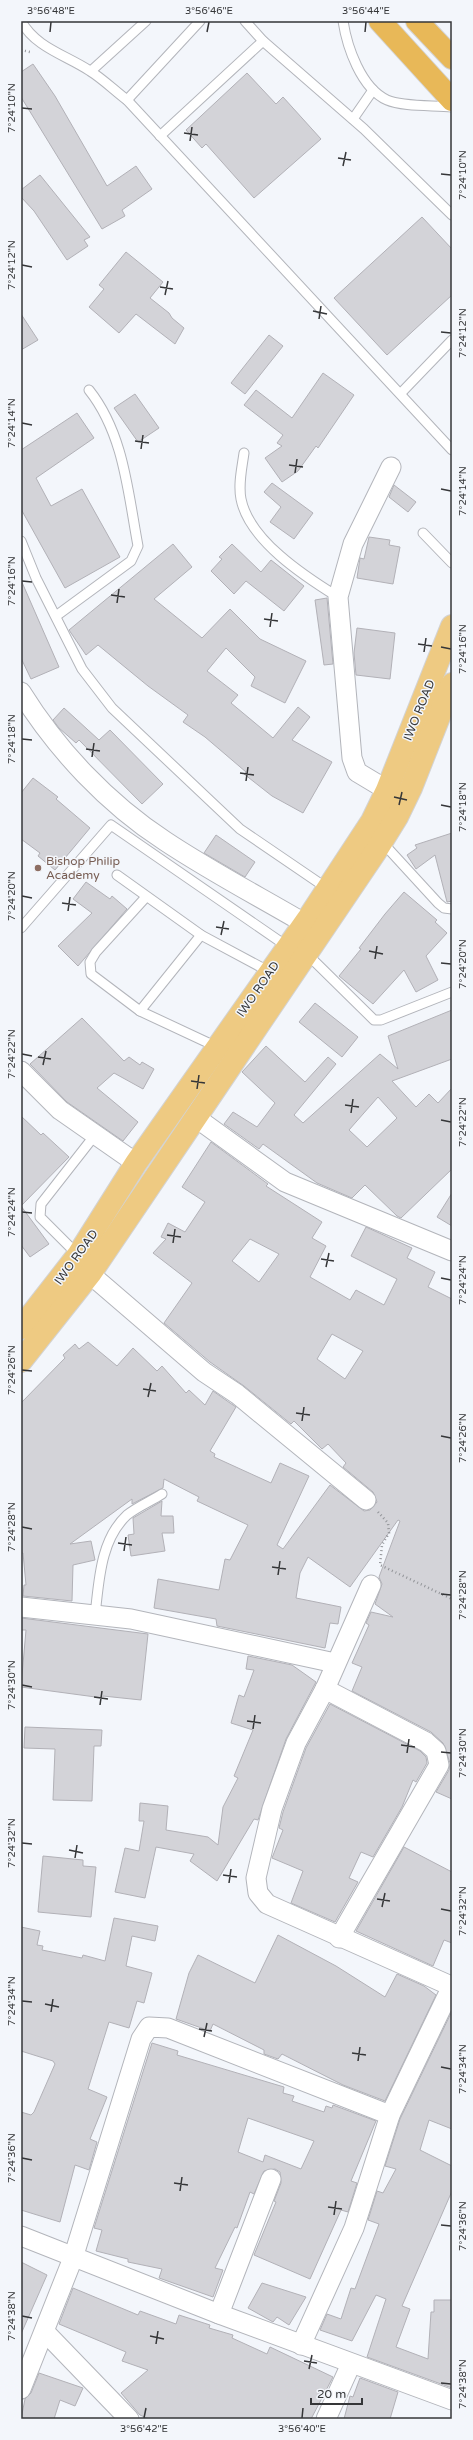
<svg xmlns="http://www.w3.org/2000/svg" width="473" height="2440" font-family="'Varela Round',sans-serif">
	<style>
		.building { fill: #d3d3d8; stroke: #b2b1b7; fill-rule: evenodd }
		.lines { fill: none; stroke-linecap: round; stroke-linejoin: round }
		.service-casing { stroke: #b3b5bb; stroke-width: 11 }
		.minor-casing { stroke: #b3b5bb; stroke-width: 21 }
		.primary-casing { stroke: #d3d3d3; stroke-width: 24 }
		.trunk-casing { stroke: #d3d3d3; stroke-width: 24 }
		.path { stroke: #929498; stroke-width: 2.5; stroke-dasharray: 1 3; stroke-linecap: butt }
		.service { stroke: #fff; stroke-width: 9 }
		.minor { stroke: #fff; stroke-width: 19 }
		.primary { stroke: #eeca82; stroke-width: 22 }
		.trunk { stroke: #e8b858; stroke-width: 22 }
		.ticks { fill: none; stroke: #353638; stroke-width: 1.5 }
		.education-dot { fill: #8d6e63; stroke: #f3f6fb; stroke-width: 1.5 }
		.labels { text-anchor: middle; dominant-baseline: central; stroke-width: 3; stroke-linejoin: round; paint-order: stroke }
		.street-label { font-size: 12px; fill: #353638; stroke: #f3f6fb }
		.education-label { font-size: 12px; fill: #785e54; stroke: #f3f6fb; text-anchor: start }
		.neatline { fill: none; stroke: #353638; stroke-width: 1.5 }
		.ticks-label { font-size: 10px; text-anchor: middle; fill: #353638 }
	</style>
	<rect width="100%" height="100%" fill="#f3f6fb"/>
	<g class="building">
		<path d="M33,64L55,96L107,186L136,166L152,189L122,210L125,216L102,229L21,97V72Z"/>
		<path d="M247,73L276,104L283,97L321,139L254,198L206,144L202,148L186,130Z"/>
		<path d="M40,175L90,237L84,240L88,246L67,260L34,211L21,197V190Z"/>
		<path d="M422,217L452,249V295L387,355L334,298Z"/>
		<path d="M126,252L163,282L150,298L169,313L172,318L184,328L175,344L136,314L119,333L89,307L104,289L99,285Z"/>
		<path d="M21,314L38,340L21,350Z"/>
		<path d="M269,335L283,346L245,394L231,383Z"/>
		<path d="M323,373L354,395L318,448L316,446L298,471L282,482L265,458L282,446L277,443L283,435L244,405L256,390L292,418Z"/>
		<path d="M135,394L159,428L138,442L114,408Z"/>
		<path d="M77,413L94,438L36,478L51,506L82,489L120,557L65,588L21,509V450Z"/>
		<path d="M272,483L313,513L294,539L270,522L281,507L264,492Z"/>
		<path d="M394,485L416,502L408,512L389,497Z"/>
		<path d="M369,537L390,540L389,545L400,547L393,584L357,578L360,558L364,559Z"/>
		<path d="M173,544L192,567L154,599L202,638L230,609L260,639L306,661L285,703L251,686L255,677L226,648L207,671L238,695L231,703L273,738L298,707L310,717L292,740L332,762L303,813L272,796L244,774L246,772L205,737L183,722L188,715L148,686L98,645L86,655L69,630Z"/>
		<path d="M232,544L261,572L271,560L304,586L284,611L246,581L234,594L211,571L222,559L219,557Z"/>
		<path d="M21,580L59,667L31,679L21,658Z"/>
		<path d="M327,598L333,664L324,665L315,600Z"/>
		<path d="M357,628L395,633L390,679L356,675L354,653Z"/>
		<path d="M64,708L99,740L110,730L163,784L142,804L79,740L76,743L59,728L53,720Z"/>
		<path d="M33,778L58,797L56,799L90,828L55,870L38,856L40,853L21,839V793Z"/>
		<path d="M452,833V901L447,902L435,855L416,869L407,855L417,848L415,845Z"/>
		<path d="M216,835L255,862L245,877L204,853Z"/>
		<path d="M86,882L110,899L112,896L127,909L78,966L58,946L92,913L73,899Z"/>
		<path d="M404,892L437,920L435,922L447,933L426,956L438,980L416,992L404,970L373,1004L339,976L361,949L359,948L385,914Z"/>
		<path d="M315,1003L358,1037L342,1057L299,1022Z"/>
		<path d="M452,1010V1059L392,1081L416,1107L429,1094L438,1103L452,1088V1169L401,1218L397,1216L365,1185L352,1198L317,1183L263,1144L259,1149L224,1124L233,1112L257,1127L275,1103L242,1072L266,1046L305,1082L328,1057L336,1064L294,1115L303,1123L380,1054L398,1069L388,1036ZM378,1097L397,1118L367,1147L349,1130Z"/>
		<path d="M82,1018L124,1061L129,1057L140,1065L142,1062L154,1069L143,1089L114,1073L97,1088L138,1122L123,1141L67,1102L30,1064Z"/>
		<path d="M21,1116L41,1135L43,1133L69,1157L21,1206L49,1244L30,1257L21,1245Z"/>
		<path d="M211,1142L268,1184L266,1186L322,1222L312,1238L326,1246L310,1277L350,1300L356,1290L384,1305L397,1279L351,1256L366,1227L412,1248L407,1258L435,1272L428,1287L452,1299V1799L436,1792L449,1770L450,1763L443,1743L431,1732L352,1691L362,1667L352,1663L369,1625L366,1623L371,1612L393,1617L375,1604L382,1584L379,1577L400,1521L398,1520L350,1587L308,1557L300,1573L296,1598L341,1607L338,1624L330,1623L325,1648L217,1626L216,1619L154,1608L158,1579L219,1590L225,1559L230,1560L248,1525L197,1501L199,1497L164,1479L163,1488L132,1504V1499L70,1544L91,1541L95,1560L73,1565L72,1601L23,1596L24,1585H26L23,1553H21V1403L65,1358L63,1355L75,1344L79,1349L88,1342L117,1366L133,1348L157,1371L162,1366L186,1393L189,1390L205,1405L213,1391L230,1403L236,1407L210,1451L215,1454L214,1457L271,1483L280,1463L309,1476L277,1545L283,1549L330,1485L364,1511L370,1510L377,1502L373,1492L343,1467L346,1463L328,1444L322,1449L294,1421L291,1424L244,1386L210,1362L164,1323L192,1283L153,1253L166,1239L161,1237L168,1223L185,1232L205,1202L182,1187ZM250,1239L279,1254L259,1282L232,1261ZM332,1334L363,1351L345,1379L317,1359Z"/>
		<path d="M452,1193V1226L437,1217Z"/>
		<path d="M162,1501L161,1516H173L174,1533H162L165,1551L131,1556L128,1535L134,1534L133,1518Z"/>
		<path d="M21,1618L148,1634L141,1700L103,1696V1698L21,1687L26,1630H21Z"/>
		<path d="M248,1656L292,1665L316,1682L286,1739L258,1820L254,1819L217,1881L190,1861L194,1854L156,1847L145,1898L115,1892L125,1848L139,1851L144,1821H139L140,1803L168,1806L166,1830L208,1837L218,1845L223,1807L238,1778L234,1776L253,1730L231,1723L239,1695L244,1697L254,1670L246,1669Z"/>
		<path d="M330,1704L420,1751L426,1757L427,1763L416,1782L413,1780L402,1807L373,1857L361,1852L349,1878L358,1882L335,1922L291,1903L303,1871L272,1858L283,1830L279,1828L283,1812L306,1748Z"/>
		<path d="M25,1727L102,1730L101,1746H94L92,1801L53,1800L55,1749L24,1748Z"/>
		<path d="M404,1847L452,1872V1943L444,1940L433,1966L356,1931Z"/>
		<path d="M43,1856L83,1860V1866L96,1867L91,1917L38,1912Z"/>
		<path d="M114,1918L158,1926L155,1941L132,1936L126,1966L152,1973L144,2003L137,2001L129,2028L109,2022L88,2089L107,2097L90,2139L97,2142L89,2170L75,2165L60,2222L21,2210V2112L31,2115L34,2112L55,2064L53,2061L21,2051V1927L40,1931L37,1945L43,1946L42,1950L82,1958L83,1955L105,1961Z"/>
		<path d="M278,1935L336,1966L385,1997L397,1974L424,1986L436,1995L385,2101L343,2085L282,2054L278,2059L264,2054V2050L213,2024L210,2031L176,2019L189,1973L198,1955L255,1983Z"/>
		<path d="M452,2011V2129L429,2120L420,2150L452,2166V2191L402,2306L410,2309L396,2347L428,2359L431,2312H434V2300H452V2388L367,2357L386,2299L376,2295L352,2341L320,2330L327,2314L341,2319L351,2288L355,2289L379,2224L368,2220L377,2191L383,2193L396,2169L385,2166L400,2119Z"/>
		<path d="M152,2043L178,2051L177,2055L284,2087L283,2093L294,2096L292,2101L324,2112L326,2106L332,2108L333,2105L376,2121L351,2181L357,2183L348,2212L341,2210L310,2279L254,2255L276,2202L274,2201L281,2183L280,2172L275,2169L264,2171L254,2194L250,2192L237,2228L235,2227L215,2268L223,2270L213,2297L159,2278L162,2269L128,2262V2259L96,2251L102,2230L94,2228ZM248,2118L314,2141L301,2169L265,2155L263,2162L238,2152Z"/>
		<path d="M21,2262L47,2275L21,2334Z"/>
		<path d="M262,2283L306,2297L289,2325L277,2317L273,2322L248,2308Z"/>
		<path d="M73,2288L138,2315L140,2311L176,2324L179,2315L210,2325L209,2328L233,2335L232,2338L267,2354L270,2347L333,2377L311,2419H149L140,2415L121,2393L148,2370L122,2361L126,2352L59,2324Z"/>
		<path d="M39,2373L83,2388L75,2406L60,2400L54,2419H21L25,2399L31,2393Z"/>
		<path d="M360,2378L398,2392L390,2419H344L350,2396L353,2397Z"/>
	</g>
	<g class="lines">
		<g class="service-casing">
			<g id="service">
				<path d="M21,21C36,48 66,55 90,71C103,79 115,91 127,100L452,450"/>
				<path d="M245,21L263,41L364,129L452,215"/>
				<path d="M343,21C347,47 361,88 387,100C403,107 434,105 452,107"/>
				<path d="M91,71L146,21"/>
				<path d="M127,100L200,21"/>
				<path d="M353,119L373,90"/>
				<path d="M160,136L263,41"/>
				<path d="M401,393L452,340"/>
				<path d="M244,453C242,468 238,484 241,499C249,540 304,576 338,597"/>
				<path d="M423,533L452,563"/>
				<path d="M21,541L36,578L82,669L112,708L240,829L328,889"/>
				<path d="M56,616L131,561L138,546C128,493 124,434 89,390"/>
				<path d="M382,842L438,903L444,908L452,909"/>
				<path d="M117,875L201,935L270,972"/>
				<path d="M146,897L96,952L90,962L91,974L140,1011L217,1047"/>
				<path d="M21,928L111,825L288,947"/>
				<path d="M307,954L374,1020H381L452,992"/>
				<path d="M140,1011L201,935"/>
				<path d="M78,1255L40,1217L41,1204L95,1135"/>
				<path d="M95,1615C99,1582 100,1540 127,1515C137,1507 151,1501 162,1494"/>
			</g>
		</g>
		<g class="minor-casing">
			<g id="minor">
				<path d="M21,692C57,750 108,804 165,841C210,871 258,896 304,923"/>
				<path d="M387,790L357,772L352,758L338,597L353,544L391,467"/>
				<path d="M21,1071L60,1110L136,1163"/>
				<path d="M195,1117L285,1182L452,1251"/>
				<path d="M90,1274L204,1372L237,1394L366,1500"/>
				<path d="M371,1585L325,1689L296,1743L272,1809L256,1878L258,1893L267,1904L451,1986"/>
				<path d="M21,1607L131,1619L335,1663"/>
				<path d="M325,1689L426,1742L436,1751L439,1765L339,1938"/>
				<path d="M21,2236L219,2314L452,2400"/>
				<path d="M219,2314L271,2179"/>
				<path d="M45,2332L129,2419"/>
				<path d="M301,2345L354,2228L390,2115L452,1986"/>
				<path d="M21,2389L73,2258L141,2039L149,2027L168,2028L390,2115"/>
				<path d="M326,2419L351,2364"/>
			</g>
		</g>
		<g class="primary-casing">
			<g id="primary">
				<path d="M21,1328L78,1255L136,1163L309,917L372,821L387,790L452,626"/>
				<path d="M21,1361L90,1274L376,851L397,817L411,788L452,684"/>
			</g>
		</g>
		<g class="trunk-casing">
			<g id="trunk">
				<path d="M380,21L452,100"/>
				<path d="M417,21L452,58"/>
			</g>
		</g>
		<g class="path">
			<path d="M21,50L30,52"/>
			<path d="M378,1512L388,1523L389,1533L382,1545L380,1565L452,1599"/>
		</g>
		<use href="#service" class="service"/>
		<use href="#minor" class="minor"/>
		<use href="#primary" class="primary"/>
		<use href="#trunk" class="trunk"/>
	</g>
	<path class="ticks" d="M50,32L51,22M207,32L209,22M365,32L366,22M22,108L32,109M184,133L198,135M190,141L192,127M338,158L351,160M343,166L346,152M441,174L451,175M22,265L32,267M160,287L173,289M165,295L168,281M313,311L327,314M319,319L321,306M441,332L451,333M22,423L32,425M135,441L149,443M141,449L143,435M289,465L303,467M295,473L297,459M441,489L451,491M22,581L32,582M111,595L125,597M117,603L119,589M264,619L278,621M270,627L272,613M418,644L432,646M441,647L451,649M424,652L426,638M22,739L32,740M86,749L100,751M92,757L94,743M240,773L254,775M246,781L248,767M394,797L407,800M399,805L402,792M441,805L451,807M22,896L32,898M62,903L76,905M68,911L70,897M216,927L229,929M221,935L224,921M369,951L383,954M375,959L377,946M441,963L451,964M22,1054L32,1056M38,1057L51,1059M43,1065L46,1051M191,1081L205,1083M197,1089L199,1075M345,1105L359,1107M351,1113L353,1099M441,1120L451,1122M22,1212L32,1213M167,1235L181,1237M173,1243L175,1229M321,1259L334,1261M326,1267L329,1253M441,1278L451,1280M22,1370L32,1371M143,1389L156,1391M148,1397L151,1383M296,1413L310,1415M302,1421L304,1407M441,1436L451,1438M22,1527L32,1529M118,1543L132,1545M124,1551L126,1537M272,1567L286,1569M278,1575L280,1561M441,1594L451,1595M22,1685L32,1687M94,1697L108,1699M100,1705L102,1691M247,1721L261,1723M253,1729L255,1715M401,1745L415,1747M441,1752L451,1753M407,1753L409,1739M22,1843L32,1844M69,1850L83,1853M75,1858L77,1845M223,1875L237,1877M229,1883L231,1869M377,1899L390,1901M382,1907L385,1893M441,1909L451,1911M22,2001L32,2002M45,2004L59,2007M51,2012L53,1999M199,2029L212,2031M204,2037L207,2023M352,2053L366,2055M358,2061L360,2047M441,2067L451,2069M22,2158L32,2160M174,2183L188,2185M180,2191L182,2177M328,2207L342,2209M334,2215L336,2201M441,2225L451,2226M22,2316L32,2318M150,2336L164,2339M156,2344L158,2331M304,2361L317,2363M309,2369L312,2355M441,2383L451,2384M144,2418L146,2408M302,2418L303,2408"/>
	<circle class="education-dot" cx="38" cy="868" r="4"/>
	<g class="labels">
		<g class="street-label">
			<text transform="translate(419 710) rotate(-68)">IWO ROAD</text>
			<text transform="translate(258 989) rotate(-55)">IWO ROAD</text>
			<text transform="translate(76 1257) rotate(-54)">IWO ROAD</text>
		</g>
		<g class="education-label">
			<text x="46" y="861">Bishop Philip<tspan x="46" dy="14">Academy</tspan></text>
		</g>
	</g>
	<rect width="473" height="2440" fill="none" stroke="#f3f6fb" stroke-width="44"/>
	<path d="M311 2398v6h51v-6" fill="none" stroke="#353638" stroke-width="2"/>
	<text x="317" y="2398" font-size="12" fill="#353638" stroke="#f3f6fb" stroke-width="3" paint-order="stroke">20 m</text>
	<rect x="22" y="22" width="429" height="2396" class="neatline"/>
	<g class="ticks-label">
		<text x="51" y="14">3°56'48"E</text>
		<text x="209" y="14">3°56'46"E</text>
		<text x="366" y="14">3°56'44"E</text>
		<text transform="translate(11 108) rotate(-90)" y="4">7°24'10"N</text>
		<text transform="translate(462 175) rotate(-90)" y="4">7°24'10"N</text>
		<text transform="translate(11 265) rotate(-90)" y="4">7°24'12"N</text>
		<text transform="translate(462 333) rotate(-90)" y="4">7°24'12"N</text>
		<text transform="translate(11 423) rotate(-90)" y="4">7°24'14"N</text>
		<text transform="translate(462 491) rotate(-90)" y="4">7°24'14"N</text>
		<text transform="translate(11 581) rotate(-90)" y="4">7°24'16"N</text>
		<text transform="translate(462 649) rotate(-90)" y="4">7°24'16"N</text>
		<text transform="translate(11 739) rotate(-90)" y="4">7°24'18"N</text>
		<text transform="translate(462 807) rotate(-90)" y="4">7°24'18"N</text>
		<text transform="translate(11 896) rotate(-90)" y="4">7°24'20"N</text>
		<text transform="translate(462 964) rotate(-90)" y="4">7°24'20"N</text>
		<text transform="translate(11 1054) rotate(-90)" y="4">7°24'22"N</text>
		<text transform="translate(462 1122) rotate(-90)" y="4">7°24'22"N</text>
		<text transform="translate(11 1212) rotate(-90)" y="4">7°24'24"N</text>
		<text transform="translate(462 1280) rotate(-90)" y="4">7°24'24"N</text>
		<text transform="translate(11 1370) rotate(-90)" y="4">7°24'26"N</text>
		<text transform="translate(462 1438) rotate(-90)" y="4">7°24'26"N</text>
		<text transform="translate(11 1527) rotate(-90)" y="4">7°24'28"N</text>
		<text transform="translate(462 1595) rotate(-90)" y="4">7°24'28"N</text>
		<text transform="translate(11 1685) rotate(-90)" y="4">7°24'30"N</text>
		<text transform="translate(462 1753) rotate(-90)" y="4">7°24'30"N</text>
		<text transform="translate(11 1843) rotate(-90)" y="4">7°24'32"N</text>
		<text transform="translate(462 1911) rotate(-90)" y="4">7°24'32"N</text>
		<text transform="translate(11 2001) rotate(-90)" y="4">7°24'34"N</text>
		<text transform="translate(462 2069) rotate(-90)" y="4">7°24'34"N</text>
		<text transform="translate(11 2158) rotate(-90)" y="4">7°24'36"N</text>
		<text transform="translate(462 2226) rotate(-90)" y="4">7°24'36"N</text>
		<text transform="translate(11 2316) rotate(-90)" y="4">7°24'38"N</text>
		<text transform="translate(462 2384) rotate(-90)" y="4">7°24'38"N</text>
		<text x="144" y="2432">3°56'42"E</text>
		<text x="302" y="2432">3°56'40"E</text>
	</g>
</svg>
